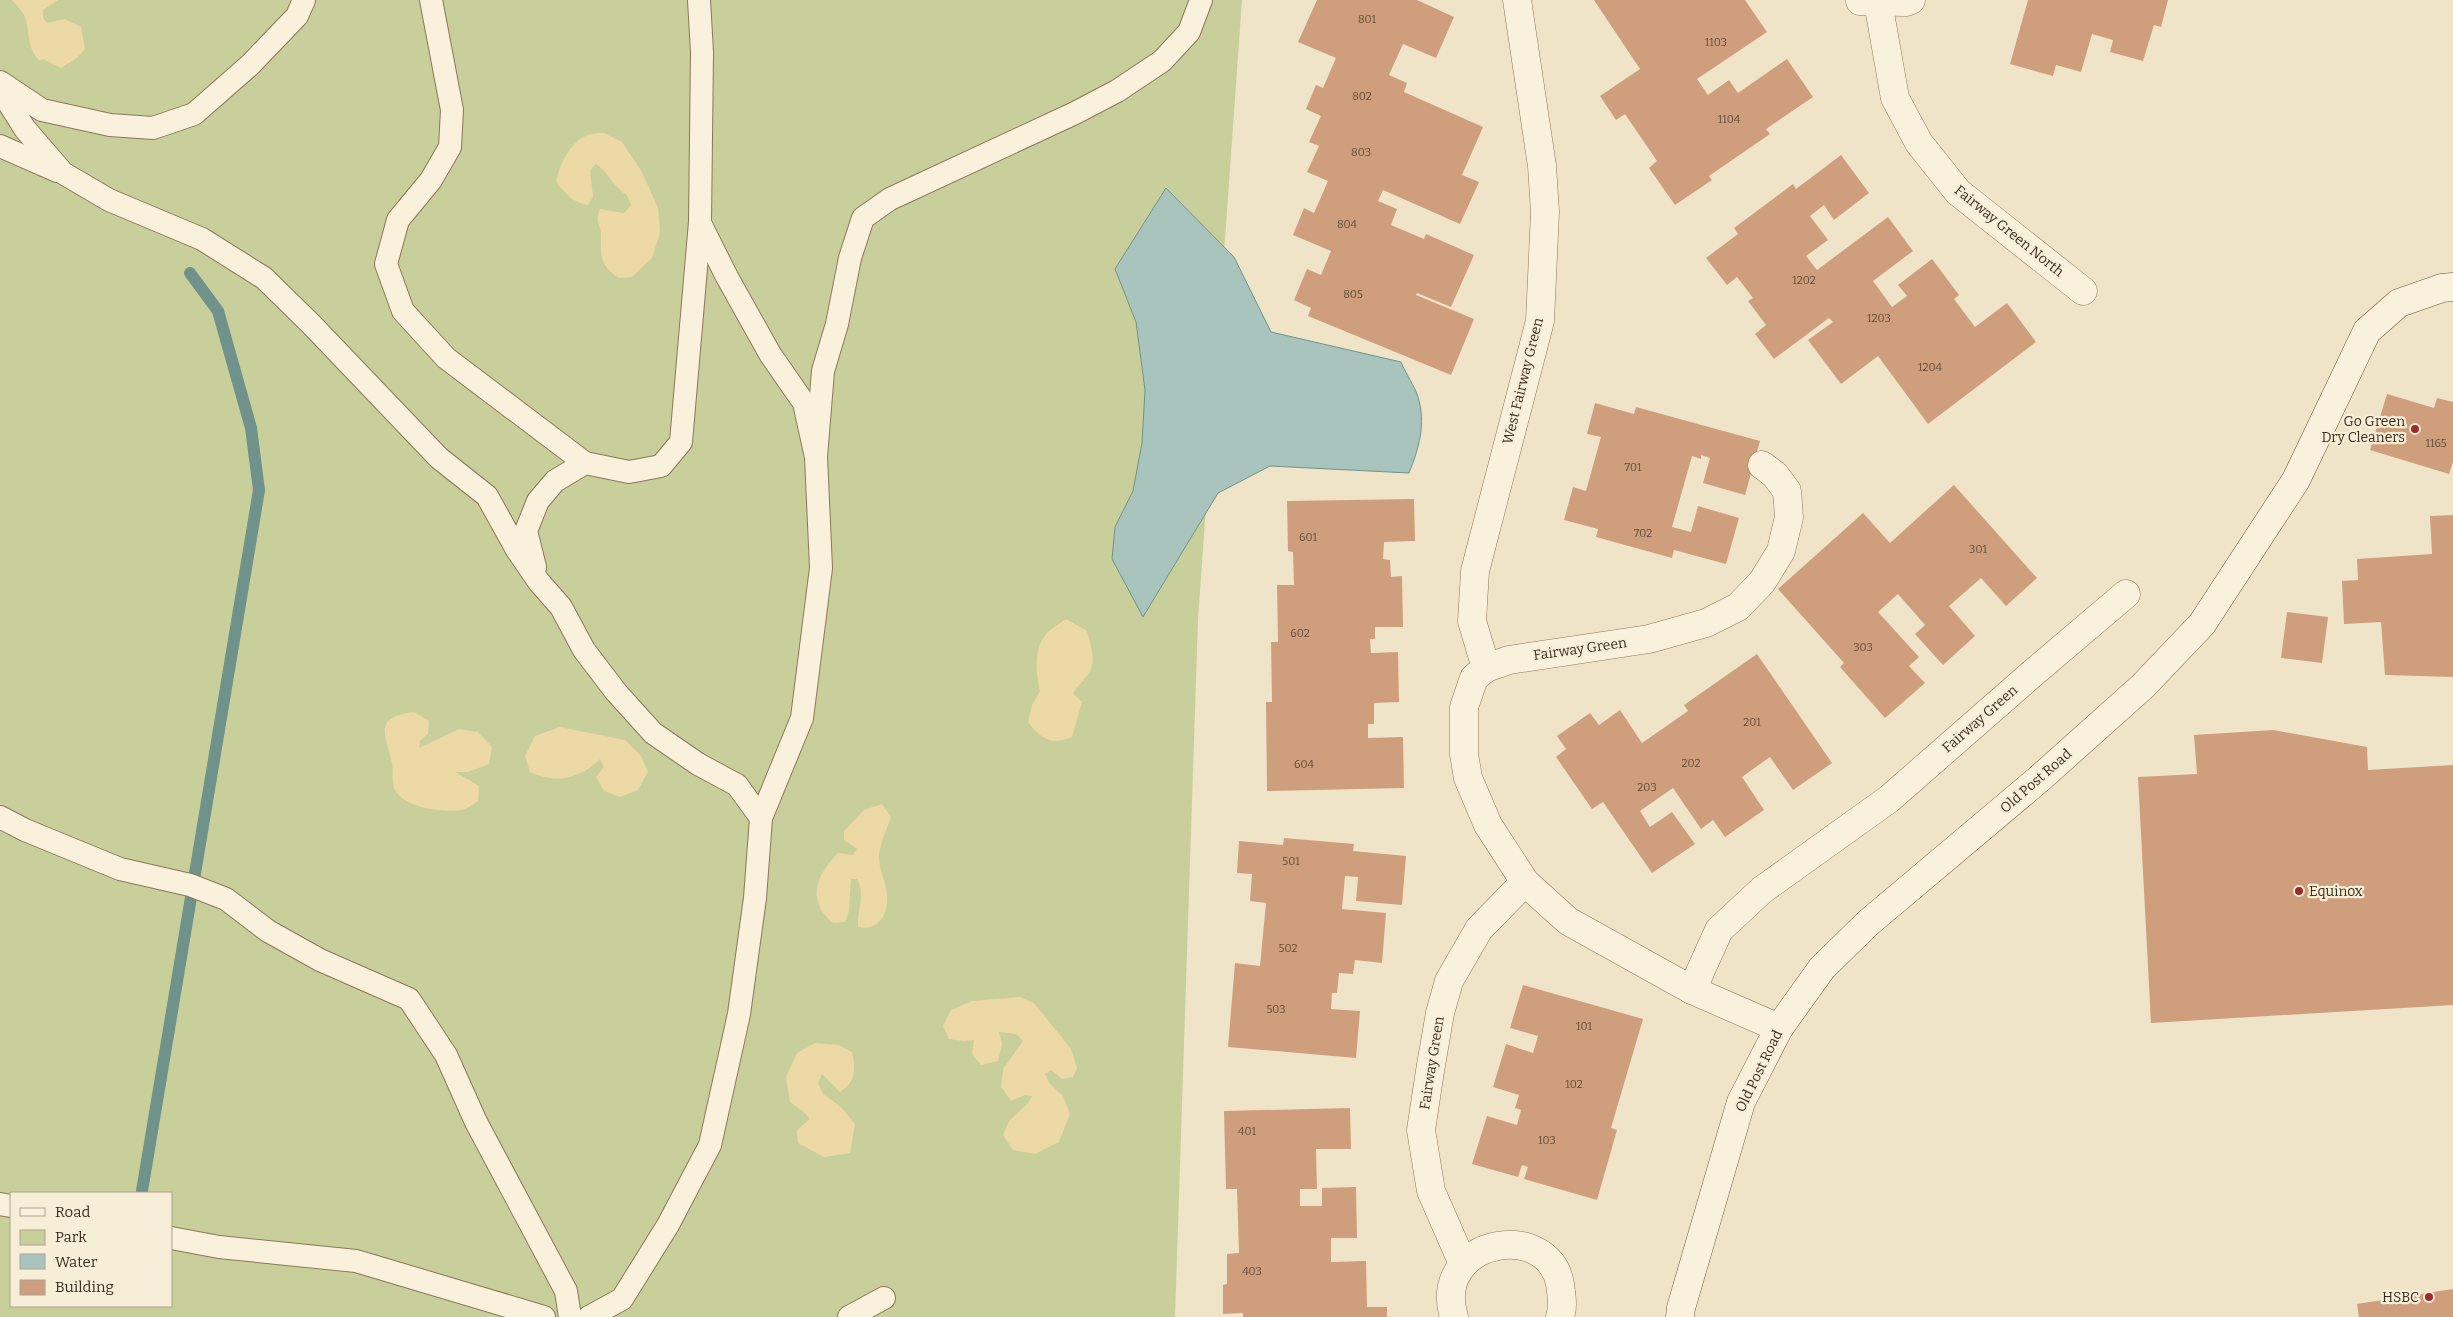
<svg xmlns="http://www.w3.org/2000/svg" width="2453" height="1317" font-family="Bitter,serif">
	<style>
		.green { fill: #c9cf9b; fill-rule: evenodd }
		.sand { fill: #ecd9a5 }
		.water { fill: #a9c4bc; stroke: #6f938a }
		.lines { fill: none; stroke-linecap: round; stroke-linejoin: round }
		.stream { stroke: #6f938a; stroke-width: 12 }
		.building { fill: #cf9f7d }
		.lane-casing { stroke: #8d765c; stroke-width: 24 }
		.street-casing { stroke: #8d765c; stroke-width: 29 }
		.secondary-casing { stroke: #6f573f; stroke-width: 29 }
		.lane { stroke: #faf1dc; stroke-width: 22 }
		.street { stroke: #faf1dc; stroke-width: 28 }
		.secondary { stroke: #faf1dc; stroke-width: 28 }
		.poi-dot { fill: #9e2a2b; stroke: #f7eed8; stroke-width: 2 }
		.labels { text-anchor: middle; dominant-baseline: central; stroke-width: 4.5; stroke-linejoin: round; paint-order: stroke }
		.number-label { font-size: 11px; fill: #624a37 }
		.street-label { font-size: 14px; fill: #3d2e20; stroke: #f7eed8 }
		.poi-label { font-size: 14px; fill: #3d2e20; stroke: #f7eed8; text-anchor: end }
	</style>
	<rect width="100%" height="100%" fill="#f0e4c8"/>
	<path class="green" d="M0,0H1242L1198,620L1175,1317H0ZM11,1193H171V1306H11Z"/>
	<g class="sand">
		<path d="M12,0H58L43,10V18L47,23L65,19L81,27L85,49L78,57L61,68L43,59L40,61C27,48 30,36 26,20C24,12 17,6 12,0Z"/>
		<path d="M604,133L622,142L642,172L658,208L660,233L652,258L632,277L618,278C599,263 601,258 601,236C601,222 594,225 600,209L624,213L631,205L627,195C613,187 609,173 596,164L590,170L593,197L588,205C573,203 565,193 556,182C559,165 570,142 588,135C593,133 599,133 604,133Z"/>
		<path d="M1066,619L1087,631C1091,646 1098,664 1086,677C1082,683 1077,686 1073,693L1082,702L1072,737C1051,745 1042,740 1028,722L1032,705L1040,691C1036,674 1033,648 1047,633C1052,628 1060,623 1066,619Z"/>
		<path d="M414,712L429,721L428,734L420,741L419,748L459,729L478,732L492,747L489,764L468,772H455L479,786L478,801C473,804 467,809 462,810C443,812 409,809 397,793C390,784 394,773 392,763C385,733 373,717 414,712Z"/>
		<path d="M560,727L625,740L641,756L648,772L638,790L620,797L604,791L596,777L604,767L600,759C580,779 555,784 530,772L525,756L535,736Z"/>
		<path d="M882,804L891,817C887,829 879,845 879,858C879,871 887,884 887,896C888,916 878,931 858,927C857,910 866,894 857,879H851L849,911L845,922L833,923C806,901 816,875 838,853L853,855L857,849L844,840V831L864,810Z"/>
		<path d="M1020,997L1034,1003L1071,1049L1077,1068L1073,1077L1062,1079L1051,1070L1045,1074L1049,1083L1063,1096L1070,1114L1059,1142L1035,1154L1013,1150L1003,1135L1009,1121L1028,1103L1032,1096L1025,1095L1011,1101L1001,1087L1003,1069L1023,1041L1016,1034L999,1032L1002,1044L998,1061L981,1065L972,1054L974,1040L963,1041L949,1039L943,1026L951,1010L972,1001Z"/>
		<path d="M815,1043L839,1045L852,1052C856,1069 856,1082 840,1092L822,1074L818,1083L823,1094L841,1107L855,1124L850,1153L824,1157L798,1143L797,1130L810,1119L804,1112L790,1102L786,1077L797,1053Z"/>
	</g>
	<path class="water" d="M1166,188L1234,257L1271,332L1401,362C1406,374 1415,387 1418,397C1426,424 1419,448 1409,473L1270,466L1218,493L1143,617L1112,559L1115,527L1133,491L1142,443L1145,390L1136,322L1115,269Z"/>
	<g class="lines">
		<path class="stream" d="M142,1191L259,490L251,428L218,311L190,273"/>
	</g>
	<g class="building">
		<path d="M1317,0H1417L1454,17L1436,58L1403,44L1389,75L1407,83L1404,92L1483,127L1462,175L1479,182L1460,224L1383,190L1378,201L1397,209L1391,225L1424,239L1426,234L1474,255L1451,307L1417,293L1416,295L1474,319L1451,375L1308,316L1311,308L1294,300L1307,269L1321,275L1331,251L1293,235L1304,208L1314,213L1328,181L1307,172L1319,146L1309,142L1321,116L1306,109L1316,85L1323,88L1336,58L1298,42Z"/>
		<path d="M1594,0H1745L1767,32L1697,79L1708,95L1729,80L1738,93L1787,59L1813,97L1766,129L1770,134L1709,176L1712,180L1675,205L1649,168L1657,161L1625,114L1616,120L1600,96L1640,69Z"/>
		<path d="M2028,0H2168L2161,27L2154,25L2143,61L2110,52L2113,40L2092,34L2081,72L2056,65L2053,76L2010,64Z"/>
		<path d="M1841,155L1869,193L1834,220L1824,205L1810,216L1828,240L1806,256L1817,270L1888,217L1913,251L1873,281L1892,307L1907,296L1898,285L1932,259L1959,295L1954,299L1975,327L2007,303L2036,342L1928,424L1878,356L1841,384L1808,340L1833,322L1829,318L1774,359L1755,334L1766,325L1748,301L1753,298L1737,277L1727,285L1706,258L1738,234L1734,228L1793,184L1796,189Z"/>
		<path d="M2387,394L2434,408L2437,398L2453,402V462L2449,474L2370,450Z"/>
		<path d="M1595,403L1634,414L1636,407L1760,441L1745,495L1703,483L1710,458L1701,455V459L1692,456L1672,527L1691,532L1698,506L1739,518L1726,564L1674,550L1672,558L1596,537L1598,529L1564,520L1573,487L1586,491L1601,437L1587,434Z"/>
		<path d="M1954,485L2037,578L2006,606L1981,578L1949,606L1975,636L1943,665L1915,634L1925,625L1898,594L1878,612L1919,657L1909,666L1925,683L1885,718L1840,667L1844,663L1778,589L1863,513L1890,543Z"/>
		<path d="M1414,499L1415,541L1384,542L1383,559L1390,560L1391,577L1402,576L1403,627H1375V639H1370L1371,653L1398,652L1399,702L1374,703V724H1368V738L1403,737L1404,788L1267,791L1266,702H1272L1271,642H1278L1277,585H1294L1293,552L1288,551L1287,501Z"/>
		<path d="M2453,515V677L2385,675L2381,622L2344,624L2342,581L2358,580L2357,559L2432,554L2430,516Z"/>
		<path d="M2287,612L2328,617L2322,663L2281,658Z"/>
		<path d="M1757,654L1832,763L1793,790L1770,757L1742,777L1764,810L1725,837L1713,820L1701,829L1673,788L1640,811L1650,827L1672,812L1695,844L1652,873L1603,802L1592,809L1556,757L1566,749L1557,736L1590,713L1599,725L1620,710L1642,743L1688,711L1684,705Z"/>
		<path d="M2273,730L2367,747L2368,770L2453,765V1005L2151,1023L2138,777L2197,774L2194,735Z"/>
		<path d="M1284,838L1354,844L1353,851L1406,856L1402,905L1356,901L1358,877L1345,876L1342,909L1386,913L1382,963L1355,960L1353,974L1339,973L1337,993H1332L1331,1009L1360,1011L1356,1058L1228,1047L1235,963L1260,966L1266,903L1250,901L1252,874L1237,873L1239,841L1283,845Z"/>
		<path d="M1523,985L1643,1019L1611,1128L1617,1130L1597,1200L1524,1179L1528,1167L1522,1165L1518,1177L1472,1164L1487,1116L1517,1125L1521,1110L1515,1108L1519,1095L1493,1087L1506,1044L1533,1053L1538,1036L1510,1028Z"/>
		<path d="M1350,1108L1351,1149H1316L1317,1189H1300V1206H1322V1188L1356,1187L1357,1238H1331V1262L1366,1261L1367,1307H1387V1317H1243V1313L1223,1314V1285L1227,1284V1254L1239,1253L1237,1189H1226L1224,1111Z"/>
		<path d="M2453,1289V1317H2359L2357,1304Z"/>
	</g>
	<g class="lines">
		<g class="lane-casing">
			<g id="lane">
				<path d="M431,0L452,110L450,147L431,180L398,220L386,264L403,311L446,358L585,463"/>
				<path d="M0,82L42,110L110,125L153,128L194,114L250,65L297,16L304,0"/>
				<path d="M0,89L25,129L63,173L109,200L202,239L264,278L311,324L439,458L487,496L517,550L539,582L561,607L584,650L616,692L653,733L698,764L737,785L761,818L755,898L739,1014L710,1145L668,1225L622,1299L589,1317"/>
				<path d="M0,146L57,171"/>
				<path d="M700,223L727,277L770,354L804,403L816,457L821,568L802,718L761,818"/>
				<path d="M816,457L823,371L837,324L850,258L863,218L890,199L1075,113L1117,91L1162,61L1189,32L1201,0"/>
				<path d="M535,567L526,531L538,501L555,481L585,463L629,472L661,466L681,442L700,222L702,52L699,0"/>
				<path d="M0,817L25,830L120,869L190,885L226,899L268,931L320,960L409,999L446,1055L476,1122L566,1291L570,1317"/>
				<path d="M0,1204L11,1206"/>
				<path d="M171,1238L219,1247L356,1261L544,1317"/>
				<path d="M849,1317L884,1298"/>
			</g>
		</g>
		<g class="street-casing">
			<g id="street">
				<path d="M1860,1L1906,2L1911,0"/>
				<path d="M1878,2L1895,98L1919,143L1958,192L2083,291"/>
				<path d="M1762,465L1775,475L1787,491L1789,517L1781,551L1762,582L1738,607L1706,623L1649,639L1509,660L1486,668L1474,678L1464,707V754L1468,778L1488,825L1525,882L1568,921L1692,990L1779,1028"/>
				<path d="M1486,668L1472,621L1475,571L1540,321L1545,212L1542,166L1517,0"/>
				<path d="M1692,990L1719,930L1762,890L1889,799L2033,673L2126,594"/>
				<path d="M1463,1264L1431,1191L1421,1130L1430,1071L1440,1013L1449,981L1479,929L1525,882"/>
				<path d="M1454,1317C1430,1238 1555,1216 1561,1291C1562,1300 1563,1308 1560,1317"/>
			</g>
		</g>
		<g class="secondary-casing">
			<path id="secondary" d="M1680,1317L1681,1308L1741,1102L1779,1028L1822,968L1868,923L2039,779L2143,686L2202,624L2296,480L2367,331L2399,303L2442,288L2453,287"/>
		</g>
		<use href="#lane" class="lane"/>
		<use href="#street" class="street"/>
		<use href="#secondary" class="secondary"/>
	</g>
	<g class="poi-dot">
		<circle cx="2415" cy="429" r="5"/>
		<circle cx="2299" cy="891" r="5"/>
		<circle cx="2429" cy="1297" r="5"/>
	</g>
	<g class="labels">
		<g class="number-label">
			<text x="1367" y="19">801</text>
			<text x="1716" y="42">1103</text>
			<text x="1362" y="96">802</text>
			<text x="1729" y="119">1104</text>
			<text x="1361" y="152">803</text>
			<text x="1347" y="224">804</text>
			<text x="1804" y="280">1202</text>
			<text x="1353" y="294">805</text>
			<text x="1879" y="318">1203</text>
			<text x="1930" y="367">1204</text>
			<text x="2436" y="443">1165</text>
			<text x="1633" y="467">701</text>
			<text x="1643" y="533">702</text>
			<text x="1308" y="537">601</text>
			<text x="1978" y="549">301</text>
			<text x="1300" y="633">602</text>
			<text x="1863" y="647">303</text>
			<text x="1752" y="722">201</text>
			<text x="1691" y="763">202</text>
			<text x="1304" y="764">604</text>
			<text x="1647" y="787">203</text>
			<text x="1291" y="861">501</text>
			<text x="1288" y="948">502</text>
			<text x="1276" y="1009">503</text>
			<text x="1584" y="1026">101</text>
			<text x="1574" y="1084">102</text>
			<text x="1247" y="1131">401</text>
			<text x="1547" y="1140">103</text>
			<text x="1252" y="1271">403</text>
		</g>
		<g class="street-label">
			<text transform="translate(2009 231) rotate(39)">Fairway Green North</text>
			<text transform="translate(1523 381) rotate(-76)">West Fairway Green</text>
			<text transform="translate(1580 649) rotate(-8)">Fairway Green</text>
			<text transform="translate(1980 719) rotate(-41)">Fairway Green</text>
			<text transform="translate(2036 781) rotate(-41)">Old Post Road</text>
			<text transform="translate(1432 1063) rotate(-81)">Fairway Green</text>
			<text transform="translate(1759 1071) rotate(-64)">Old Post Road</text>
		</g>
		<g class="poi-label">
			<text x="2405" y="421">Go Green<tspan x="2405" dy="16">Dry Cleaners</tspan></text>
			<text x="2309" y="891" text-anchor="start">Equinox</text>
			<text x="2419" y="1297">HSBC</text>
		</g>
	</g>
	<rect x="10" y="1192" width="162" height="115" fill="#f7eed8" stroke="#ada18e"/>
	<rect x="20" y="1208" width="25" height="8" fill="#faf1dc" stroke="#ada18e"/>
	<text x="55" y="1217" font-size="15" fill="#3d2e20">Road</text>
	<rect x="20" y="1230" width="25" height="15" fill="#c9cf9b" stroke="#ada18e"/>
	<text x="55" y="1242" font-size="15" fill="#3d2e20">Park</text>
	<rect x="20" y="1254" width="25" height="15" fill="#a9c4bc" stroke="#ada18e"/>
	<text x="55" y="1267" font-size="15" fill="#3d2e20">Water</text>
	<rect x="20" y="1280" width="25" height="15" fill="#cf9f7d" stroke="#ada18e"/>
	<text x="55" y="1292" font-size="15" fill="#3d2e20">Building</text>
</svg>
